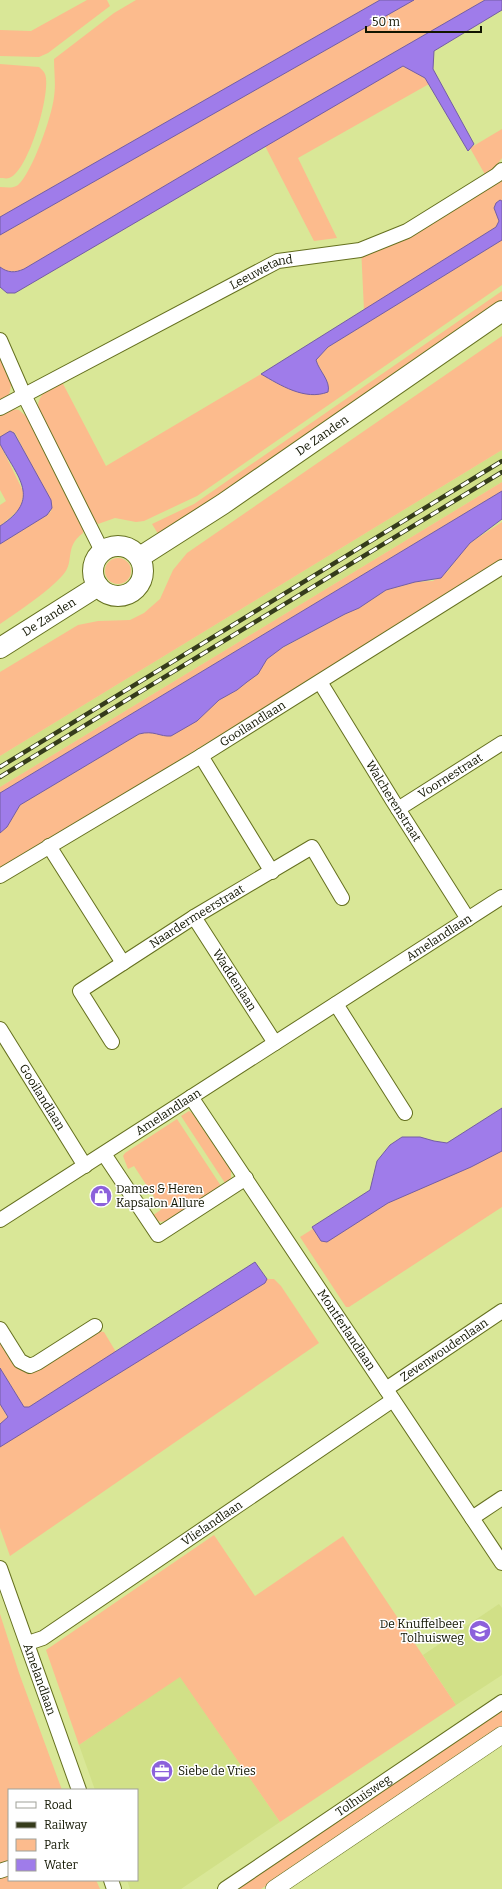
<svg xmlns="http://www.w3.org/2000/svg" width="502" height="1889" font-family="Bitter,serif">
	<style>
		.built { fill: #d1e087 }
		.green { fill: #fcbb8d }
		.water { fill: #9f7cea; stroke: #745da4 }
		.lines { fill: none; stroke-linecap: round; stroke-linejoin: round }
		.minor-casing { stroke: #65701f; stroke-width: 16 }
		.tertiary-casing { stroke: #65701f; stroke-width: 18 }
		.secondary-casing { stroke: #65701f; stroke-width: 22 }
		.minor { stroke: #fff; stroke-width: 14 }
		.tertiary { stroke: #fff; stroke-width: 17 }
		.secondary { stroke: #fff; stroke-width: 20 }
		.rail-casing { stroke: #353b1b; stroke-width: 4.5 }
		.rail { stroke: #fff; stroke-width: 3; stroke-dasharray: 9; stroke-linecap: butt }
		.labels { text-anchor: middle; dominant-baseline: central; stroke-width: 3; stroke-linejoin: round; paint-order: stroke }
		.street-label { font-size: 12px; fill: #111500; stroke: #fff }
		.poi-label { font-size: 12px; fill: #111500; stroke: #fff; text-anchor: start }
	</style>
	<rect width="100%" height="100%" fill="#d9e797"/>
	<g class="built">
		<path d="M502,450V482L0,787V756Z"/>
		<path d="M499,1604L502,1608V1675L456,1705L423,1655Z"/>
		<path d="M180,1676L280,1822L181,1889H130L127,1880H137V1790H95L79,1745Z"/>
	</g>
	<g class="green">
		<path d="M87,0H107L110,6L48,53L39,57L0,56V30L31,31Z"/>
		<path d="M136,0H380L0,217V187C6,187 12,189 18,185C32,173 52,116 54,97C56,85 54,71 54,59L114,13Z"/>
		<path d="M414,0H485L249,136L24,269C15,273 8,273 0,267V235Z"/>
		<path d="M0,64L39,67C41,69 44,71 45,74C52,91 28,173 9,178C7,179 2,178 0,178Z"/>
		<path d="M403,66L425,78L429,84L298,158L337,238L314,241L265,146Z"/>
		<path d="M502,129V158L487,178L470,148Z"/>
		<path d="M502,176V201L500,200L494,208L499,221L496,227L364,310L361,247Z"/>
		<path d="M502,240V285L197,496L144,521L136,522L115,518L98,524L90,516L38,407C39,392 50,388 61,380L106,466L261,374L274,382L322,394L328,392C330,380 320,371 316,360L328,347Z"/>
		<path d="M502,291V302L160,537L152,524L194,504Z"/>
		<path d="M502,336V450L0,756V672L78,625L98,621L130,620L144,613L160,599L173,570L187,553Z"/>
		<path d="M0,356L12,381L9,395L0,402Z"/>
		<path d="M11,409L19,410L28,418L84,527L83,533C63,548 76,562 62,576C45,594 20,610 0,624V544L47,515L51,511L52,505L15,433L10,431L0,437V413Z"/>
		<path d="M0,444L24,493L20,509L0,526V505L6,501L0,490Z"/>
		<path d="M502,482V491L0,793V787Z"/>
		<path d="M502,522V562L0,870V833L7,827L20,805L139,734L151,731L167,736L202,716L219,700L237,690L257,674L267,659L273,653L345,614L359,608L386,590L415,582L433,581L448,571L461,552L470,543Z"/>
		<circle cx="118" cy="571" r="13"/>
		<path d="M502,1110V1207L349,1307H346L300,1237Z"/>
		<path d="M189,1111L192,1113L231,1170V1178L225,1183L181,1116Z"/>
		<path d="M177,1119L221,1186L168,1220C161,1223 157,1222 152,1216L162,1209L134,1166L128,1169L123,1156L125,1153Z"/>
		<path d="M267,1279H274L281,1286L319,1343L10,1556L0,1528V1436Z"/>
		<path d="M97,1331L104,1332L116,1352L29,1407H24L0,1368V1339L16,1365L26,1371Z"/>
		<path d="M0,1404L8,1418L0,1424Z"/>
		<path d="M214,1535L255,1596L343,1536L456,1705L280,1822L180,1677L79,1745L46,1650Z"/>
		<path d="M0,1614L19,1673L62,1790H9V1880H96L100,1889H0Z"/>
		<path d="M502,1708V1727L261,1889H233Z"/>
	</g>
	<g class="water">
		<path d="M380,0H414L0,235V217Z"/>
		<path d="M485,0H502V10L434,51L433,69L474,144L468,151L425,78L403,66L15,293H7L0,287V267C8,273 15,273 24,269L249,136Z"/>
		<path d="M500,200L502,201V240L328,347L316,360C319,371 331,381 328,392C305,401 280,385 261,374L496,227L499,221L494,208L496,203Z"/>
		<path d="M10,431L14,433L51,500L52,508L47,515L0,544V526C42,499 18,478 0,444V437Z"/>
		<path d="M502,491V519L470,543L441,578L415,582L386,590L359,608L345,614L283,647L267,659L258,674L247,682L237,690L219,700L197,721L171,736C160,737 154,730 139,734L20,805L7,827L0,833V793Z"/>
		<path d="M502,1108V1151L471,1167L388,1203L327,1242L321,1241L312,1227L370,1190L377,1161L390,1145L402,1137H420L434,1141L447,1143Z"/>
		<path d="M255,1262L267,1279L265,1283L0,1447V1424L8,1417L0,1404V1368L24,1407H29Z"/>
	</g>
	<g class="lines">
		<g class="minor-casing">
			<g id="minor">
				<path d="M0,340L24,395L102,551"/>
				<path id="s1" d="M0,408L278,261L360,250L407,231L497,175L502,170"/>
				<path id="s2" d="M320,682L393,801L468,919"/>
				<path d="M201,756L272,872"/>
				<path id="s3" d="M398,809L502,743"/>
				<path d="M49,846L123,963"/>
				<path id="s4" d="M0,876L201,756L502,567"/>
				<path id="s5" d="M194,917L275,1043"/>
				<path d="M336,1004L405,1113"/>
				<path id="s6" d="M0,1029L85,1166"/>
				<path id="s7" d="M112,1042L80,991L194,917L312,847L342,898"/>
				<path id="s8" d="M191,1097L502,1563"/>
				<path d="M104,1154L158,1235L246,1178"/>
				<path id="s9" d="M0,1220L502,897"/>
				<path d="M0,1329L20,1361L30,1366L37,1363L95,1326"/>
				<path id="s10" d="M386,1389L502,1311"/>
				<path d="M472,1518L502,1498"/>
				<path id="s11" d="M0,1568L79,1790"/>
				<path id="s12" d="M28,1643L43,1638L393,1400"/>
				<path d="M0,1871L9,1868"/>
				<path d="M111,1880L114,1889"/>
				<path id="s13" d="M225,1889L502,1702"/>
			</g>
		</g>
		<g class="tertiary-casing">
			<path id="tertiary" d="M274,1889L502,1735"/>
		</g>
		<g class="secondary-casing">
			<g id="secondary">
				<circle cx="118" cy="571" r="25"/>
				<path id="s14" d="M140,557L223,504L502,311"/>
				<path id="s15" d="M0,648L98,586"/>
			</g>
		</g>
		<use href="#minor" class="minor"/>
		<use href="#tertiary" class="tertiary"/>
		<use href="#secondary" class="secondary"/>
		<g class="rail-casing">
			<g id="rail">
				<path d="M0,767L502,461"/>
				<path d="M0,777L502,472"/>
			</g>
		</g>
		<use href="#rail" class="rail"/>
	</g>
	<defs>
		<g id="shop-disc" transform="scale(1.15)"><circle r="9.5" fill="#8c61db" stroke="#fff"/><path d="M-5-2.5h2.3a2.7 3.5 0 0 1 5.4 0H5L5.5 6h-11ZM-1.5-2.5h3a1.5 2.3 0 0 0-3 0Z" fill="#fff"/></g>
		<g id="school-disc" transform="scale(1.15)"><circle r="9.5" fill="#8c61db" stroke="#fff"/><path d="M0-5L7-2L0 1L-7-2ZM-4 1L0 2.5L4 1V4Q0 6-4 4Z" fill="#fff"/></g>
		<g id="office-disc" transform="scale(1.15)"><circle r="9.5" fill="#8c61db" stroke="#fff"/><path d="M-6-3h4V-5.5h4V-3h4V5H-6ZM-1-4.5V-3h2v-1.5ZM-6 0V1H6V0Z" fill="#fff"/></g>
	</defs>
	<g fill-rule="evenodd">
		<use href="#shop-disc" x="101" y="1196"/>
		<use href="#school-disc" x="480" y="1631"/>
		<use href="#office-disc" x="162" y="1771"/>
	</g>
	<g class="labels">
		<g class="street-label">
			<text stroke="none"><textPath href="#s1" startOffset="295">Leeuwetand</textPath></text>
			<text stroke="none"><textPath href="#s14" startOffset="219">De Zanden</textPath></text>
			<text stroke="none"><textPath href="#s15" startOffset="58">De Zanden</textPath></text>
			<text stroke="none"><textPath href="#s4" startOffset="295">Gooilandlaan</textPath></text>
			<text stroke="none"><textPath href="#s3" startOffset="62">Voornestraat</textPath></text>
			<text stroke="none"><textPath href="#s2" startOffset="140">Walcherenstraat</textPath></text>
			<text stroke="none"><textPath href="#s7" startOffset="199">Naardermeerstraat</textPath></text>
			<text stroke="none"><textPath href="#s9" startOffset="522">Amelandlaan</textPath></text>
			<text stroke="none"><textPath href="#s5" startOffset="75">Waddenlaan</textPath></text>
			<text stroke="none"><textPath href="#s6" startOffset="80">Gooilandlaan</textPath></text>
			<text stroke="none"><textPath href="#s9" startOffset="200">Amelandlaan</textPath></text>
			<text stroke="none"><textPath href="#s8" startOffset="280">Montferlandlaan</textPath></text>
			<text stroke="none"><textPath href="#s10" startOffset="70">Zevenwoudenlaan</textPath></text>
			<text stroke="none"><textPath href="#s12" startOffset="220">Vlielandlaan</textPath></text>
			<text stroke="none"><textPath href="#s11" startOffset="118">Amelandlaan</textPath></text>
			<text stroke="none"><textPath href="#s13" startOffset="167">Tolhuisweg</textPath></text>
		</g>
		<g class="poi-label">
			<text x="116" y="1189">Dames &amp; Heren<tspan x="116" dy="14">Kapsalon Allure</tspan></text>
			<text x="464" y="1624" text-anchor="end">De Knuffelbeer<tspan x="464" dy="14">Tolhuisweg</tspan></text>
			<text x="178" y="1771">Siebe de Vries</text>
		</g>
	</g>
	<rect x="8" y="1789" width="130" height="92" fill="#ffffff" stroke="#a0a199"/>
	<rect x="16" y="1802" width="20" height="6" fill="#ffffff" stroke="#a0a199"/>
	<text x="44" y="1809" font-size="12" fill="#111500">Road</text>
	<rect x="16" y="1822" width="20" height="6" fill="#353b1b" stroke="#a0a199"/>
	<text x="44" y="1829" font-size="12" fill="#111500">Railway</text>
	<rect x="16" y="1839" width="20" height="12" fill="#fcbb8d" stroke="#a0a199"/>
	<text x="44" y="1849" font-size="12" fill="#111500">Park</text>
	<rect x="16" y="1859" width="20" height="12" fill="#9f7cea" stroke="#a0a199"/>
	<text x="44" y="1869" font-size="12" fill="#111500">Water</text>
	<path d="M366 26v6h115v-6" fill="none" stroke="#111500" stroke-width="2"/>
	<text x="372" y="26" font-size="12" fill="#111500" stroke="#ffffff" stroke-width="3" paint-order="stroke">50 m</text>
</svg>
